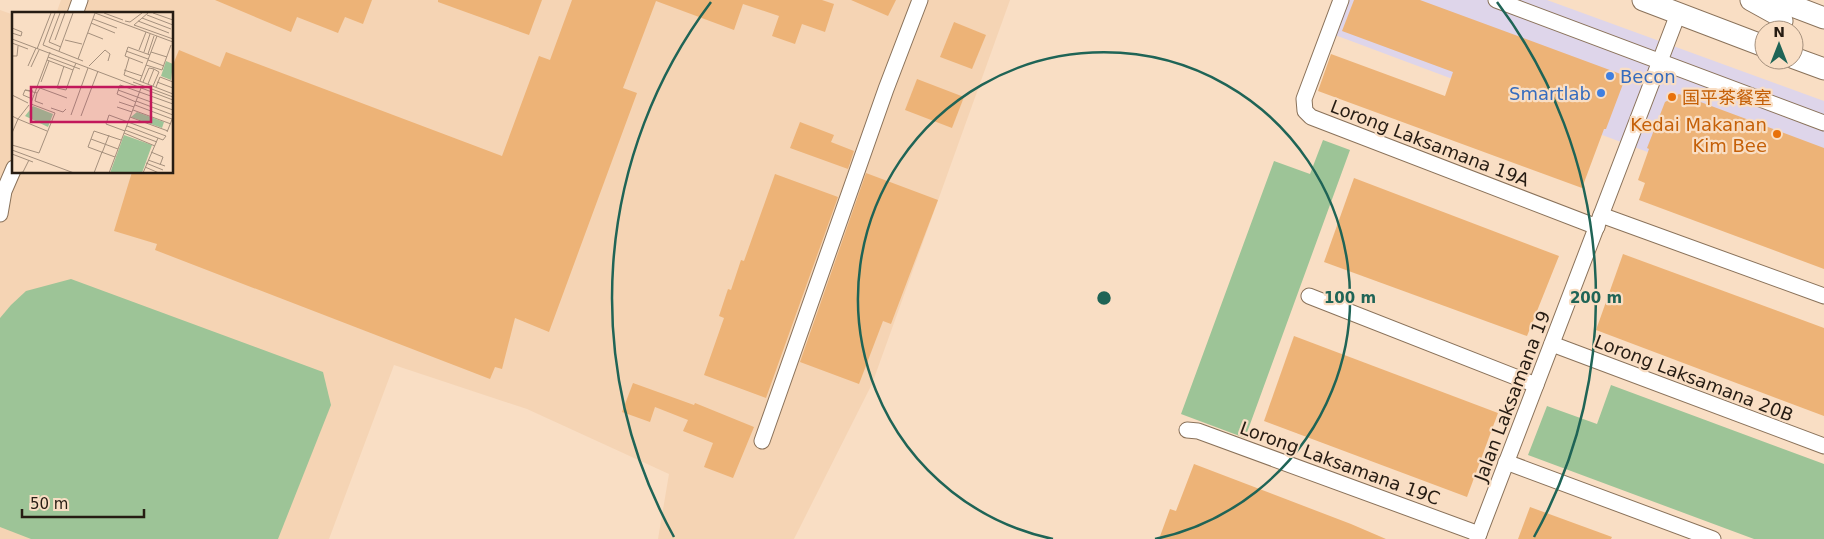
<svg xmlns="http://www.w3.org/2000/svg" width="1824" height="539" font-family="'DejaVu Sans','Noto Sans SC',sans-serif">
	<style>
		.commercial { fill: #ded5ea }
		.built { fill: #f5d4b4 }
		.green { fill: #9dc497 }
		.building { fill: #edb377 }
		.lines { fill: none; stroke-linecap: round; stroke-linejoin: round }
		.street-casing { stroke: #8a725a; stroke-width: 17 }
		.secondary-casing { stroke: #8a725a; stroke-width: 23 }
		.street { stroke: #fff; stroke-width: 15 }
		.secondary { stroke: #fff; stroke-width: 21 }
		.ring { fill: none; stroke: #1f6456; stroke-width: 2.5 }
		.shop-dot { fill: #3f7fe0; stroke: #f9dec4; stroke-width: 2 }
		.food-dot { fill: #e8710a; stroke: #f9dec4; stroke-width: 2 }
		.labels { text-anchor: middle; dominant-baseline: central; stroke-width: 4.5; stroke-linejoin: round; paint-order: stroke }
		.shop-label { font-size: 18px; fill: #366cbe; stroke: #f9dec4; text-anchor: start }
		.food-label { font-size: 18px; fill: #c56008; stroke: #f9dec4; text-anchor: start }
		.street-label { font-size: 18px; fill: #261c13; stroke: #f9dec4 }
		.inset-road { fill: none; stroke: #a5907d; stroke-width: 1 }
		.view { fill: #c2185b; fill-opacity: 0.15; stroke: #c2185b; stroke-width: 2.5 }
		.inset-edge { fill: none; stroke: #261c13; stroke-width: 2.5 }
		.centre { fill: #1f6456; stroke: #f9dec4; stroke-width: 2.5 }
		.ring-label { font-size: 15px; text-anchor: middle; font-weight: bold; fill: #1f6456; stroke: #f9dec4; stroke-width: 4.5; stroke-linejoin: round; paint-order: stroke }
	</style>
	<rect width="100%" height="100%" fill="#f9dec4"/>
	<path class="commercial" d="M1349,0H1547L1824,101V218L1335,35Z"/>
	<path class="built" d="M61,0H1010L872,384L794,539H658L669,474L527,409L394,365L329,539H0V10L14,15V172H172V14H56Z"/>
	<g class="green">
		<path d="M1323,140L1350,150L1245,438L1181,414L1274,161L1310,174Z"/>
		<path d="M71,279L323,372L331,405L278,539H31L0,527V318L11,305L26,291Z"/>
		<path d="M1611,385L1824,464V539H1754L1528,455L1547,406L1597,424Z"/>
	</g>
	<g class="building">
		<path d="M215,0H372L363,24L345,17L338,33L297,17L291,32Z"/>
		<path d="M438,0H542L529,35L438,2Z"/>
		<path d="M572,0H822L834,4L825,32L802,24L795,44L772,36L779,16L743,4L734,30L656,1L623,88L637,93L549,332L515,318L502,369L495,367L490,379L155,250L157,244L114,231L132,172H172V67L179,50L220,67L226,52L502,156L539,56L550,60Z"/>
		<path d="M851,0H896L888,16Z"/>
		<path d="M1354,0H1420L1626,76L1606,129H1604L1582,188L1318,91L1331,54L1445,96L1453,72L1342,31Z"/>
		<path d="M954,22L986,35L972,69L940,57Z"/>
		<path d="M917,79L964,97L952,128L905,110Z"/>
		<path d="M1679,94L1824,148V269L1639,200L1645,183L1638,180L1649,149L1647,148L1665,102Z"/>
		<path d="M800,122L834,135L831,142L854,151L848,169L790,148Z"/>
		<path d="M866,173L938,200L891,324L883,321L859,384L800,362Z"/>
		<path d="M775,174L838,197L766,398L704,375L724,318L719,316L728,289L731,290L741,260L744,261Z"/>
		<path d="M1354,178L1559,256L1527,336L1324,262Z"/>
		<path d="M1623,254L1824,328V416L1596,330Z"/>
		<path d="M1294,336L1498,413L1467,497L1264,421Z"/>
		<path d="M633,383L694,405L695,403L754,427L733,478L704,467L713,443L683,431L688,420L655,407L650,422L622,412Z"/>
		<path d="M1194,464L1351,524L1386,539H1159L1170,509L1176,511Z"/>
		<path d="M1530,507L1612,537L1611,539H1518Z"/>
	</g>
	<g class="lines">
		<g class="street-casing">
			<g id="street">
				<path d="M1341,0L1304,99L1305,111L1311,117L1597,227"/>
				<path d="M1496,0L1824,123"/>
				<path d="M75,14L80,0"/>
				<path d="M0,214L4,191L14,168"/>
				<path d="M1601,215L1824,296"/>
				<path d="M1309,296L1536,385"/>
				<path d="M1552,344L1824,446"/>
				<path d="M1187,430L1198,431L1479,534"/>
				<path d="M762,441L886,89L920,0"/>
				<path d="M1506,462L1713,539"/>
				<path d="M1477,539L1678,14"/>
			</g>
		</g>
		<g class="secondary-casing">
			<g id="secondary">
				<path d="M1643,0L1764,46"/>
				<path d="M1751,0L1780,16L1782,21L1779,30"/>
				<path d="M1777,0L1824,18"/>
				<path d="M1794,58L1824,69"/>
			</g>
		</g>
		<use href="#street" class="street"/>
		<use href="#secondary" class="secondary"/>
	</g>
	<g class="ring">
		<path d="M1053 539A246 246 0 1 1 1155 539"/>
		<path d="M674 537A492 492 0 0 1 711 2M1497 2A492 492 0 0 1 1534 537"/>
	</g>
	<g class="shop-dot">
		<circle cx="1610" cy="76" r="5"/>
		<circle cx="1601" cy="93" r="5"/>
	</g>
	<g class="food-dot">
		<circle cx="1672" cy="97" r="5"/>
		<circle cx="1777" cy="134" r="5"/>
	</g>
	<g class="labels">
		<g class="shop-label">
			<text x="1620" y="76">Becon</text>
			<text x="1591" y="93" text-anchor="end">Smartlab</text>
		</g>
		<g class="food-label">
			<text x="1682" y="97">国平茶餐室</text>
			<text x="1767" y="124" text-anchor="end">Kedai Makanan<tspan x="1767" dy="21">Kim Bee</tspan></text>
		</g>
		<g class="street-label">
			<text transform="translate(1430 143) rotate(21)">Lorong Laksamana 19A</text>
			<text transform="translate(1694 378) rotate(21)">Lorong Laksamana 20B</text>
			<text transform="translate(1512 396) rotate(-69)">Jalan Laksamana 19</text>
			<text transform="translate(1340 463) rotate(20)">Lorong Laksamana 19C</text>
		</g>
	</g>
	<g transform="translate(12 12)">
		<rect width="161" height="161" fill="#f9dec4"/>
		<path d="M154,49L161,52L159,68L149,64ZM21,94L41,102L36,115L13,104ZM125,100L152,110L150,116L119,105ZM112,123L140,133L130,161H98Z" fill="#9dc497"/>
		<path class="inset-road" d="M43,1L31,33L71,49M48,1L37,30L49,35M83,1L161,30M92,1L111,8M136,1L122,13L161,27M141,1L161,8M135,3L161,13M130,6L159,17M81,7L105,16M113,9L118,10L130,1M126,9L157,21M79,11L103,21M0,16L10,20L9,24L0,21M76,21L91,27M0,27L161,88M43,28L53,1M53,28L70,32M0,31L16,37M25,37L39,1M127,38L134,20M47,39L61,1M114,39L136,47M132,40L138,22M139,40L155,45M136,42L142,24M0,44H5L6,34M36,45L68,57M117,46L112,63L161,82M66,47L83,1M35,48L61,58L64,51M136,48L152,54M131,51L113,44L116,35L138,43M134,53L150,58L159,33M16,54L24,36M52,54L45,76L54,78L61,58M77,54L93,38L98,42L96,49M19,55L27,38M112,58L130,64M128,69L145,24M29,70L37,49M121,70L161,85M131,70L137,56L142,57L147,60L141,74M145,70L161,76M136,72L142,57M144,75L148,65L161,70M13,78L11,83L18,86L20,83M106,78L161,98M21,79L13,78L25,81L28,76L55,86M25,81L23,89L31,92M0,83L16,91M124,89L161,103M107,90L122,95M124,90L105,82L108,73L161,92M19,91L38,40M123,93L160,107M105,95L120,100M39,96L51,100L54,97M121,98L159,112M59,103L76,56M0,104L6,107L17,93M69,104L86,59M118,105L156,119M115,114L151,128L154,124M113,118L145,130M113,119L94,112L97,103L154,124M155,120L161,105M0,121L6,107L35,119M112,121L143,134M79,127L106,137M0,133L27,141L43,101L19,92M0,138L62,161M139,140L151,145L148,153M90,141L97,123M0,142L21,150M103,145L76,135L82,119L109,128M136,148L153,154M134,151L151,158M133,155L147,161M6,161L11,160L17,148M82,161L90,140M97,161L129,76M131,161L146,126"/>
		<path class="view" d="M19,75H139V110H19Z"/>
		<rect width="161" height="161" class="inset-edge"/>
	</g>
	<circle cx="1104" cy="298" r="8" class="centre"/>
	<g class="ring-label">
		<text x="1350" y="303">100 m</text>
		<text x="1596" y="303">200 m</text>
	</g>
	<g transform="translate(1779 45)"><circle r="24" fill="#f9dec4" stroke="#a5907d"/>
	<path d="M0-4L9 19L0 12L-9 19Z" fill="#1f6456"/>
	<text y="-8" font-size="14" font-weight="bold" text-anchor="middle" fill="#261c13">N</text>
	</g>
	<path d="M22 509v8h122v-8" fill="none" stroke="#261c13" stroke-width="2.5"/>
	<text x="30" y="509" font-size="15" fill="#261c13" stroke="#f9dec4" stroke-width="4" paint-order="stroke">50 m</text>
</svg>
